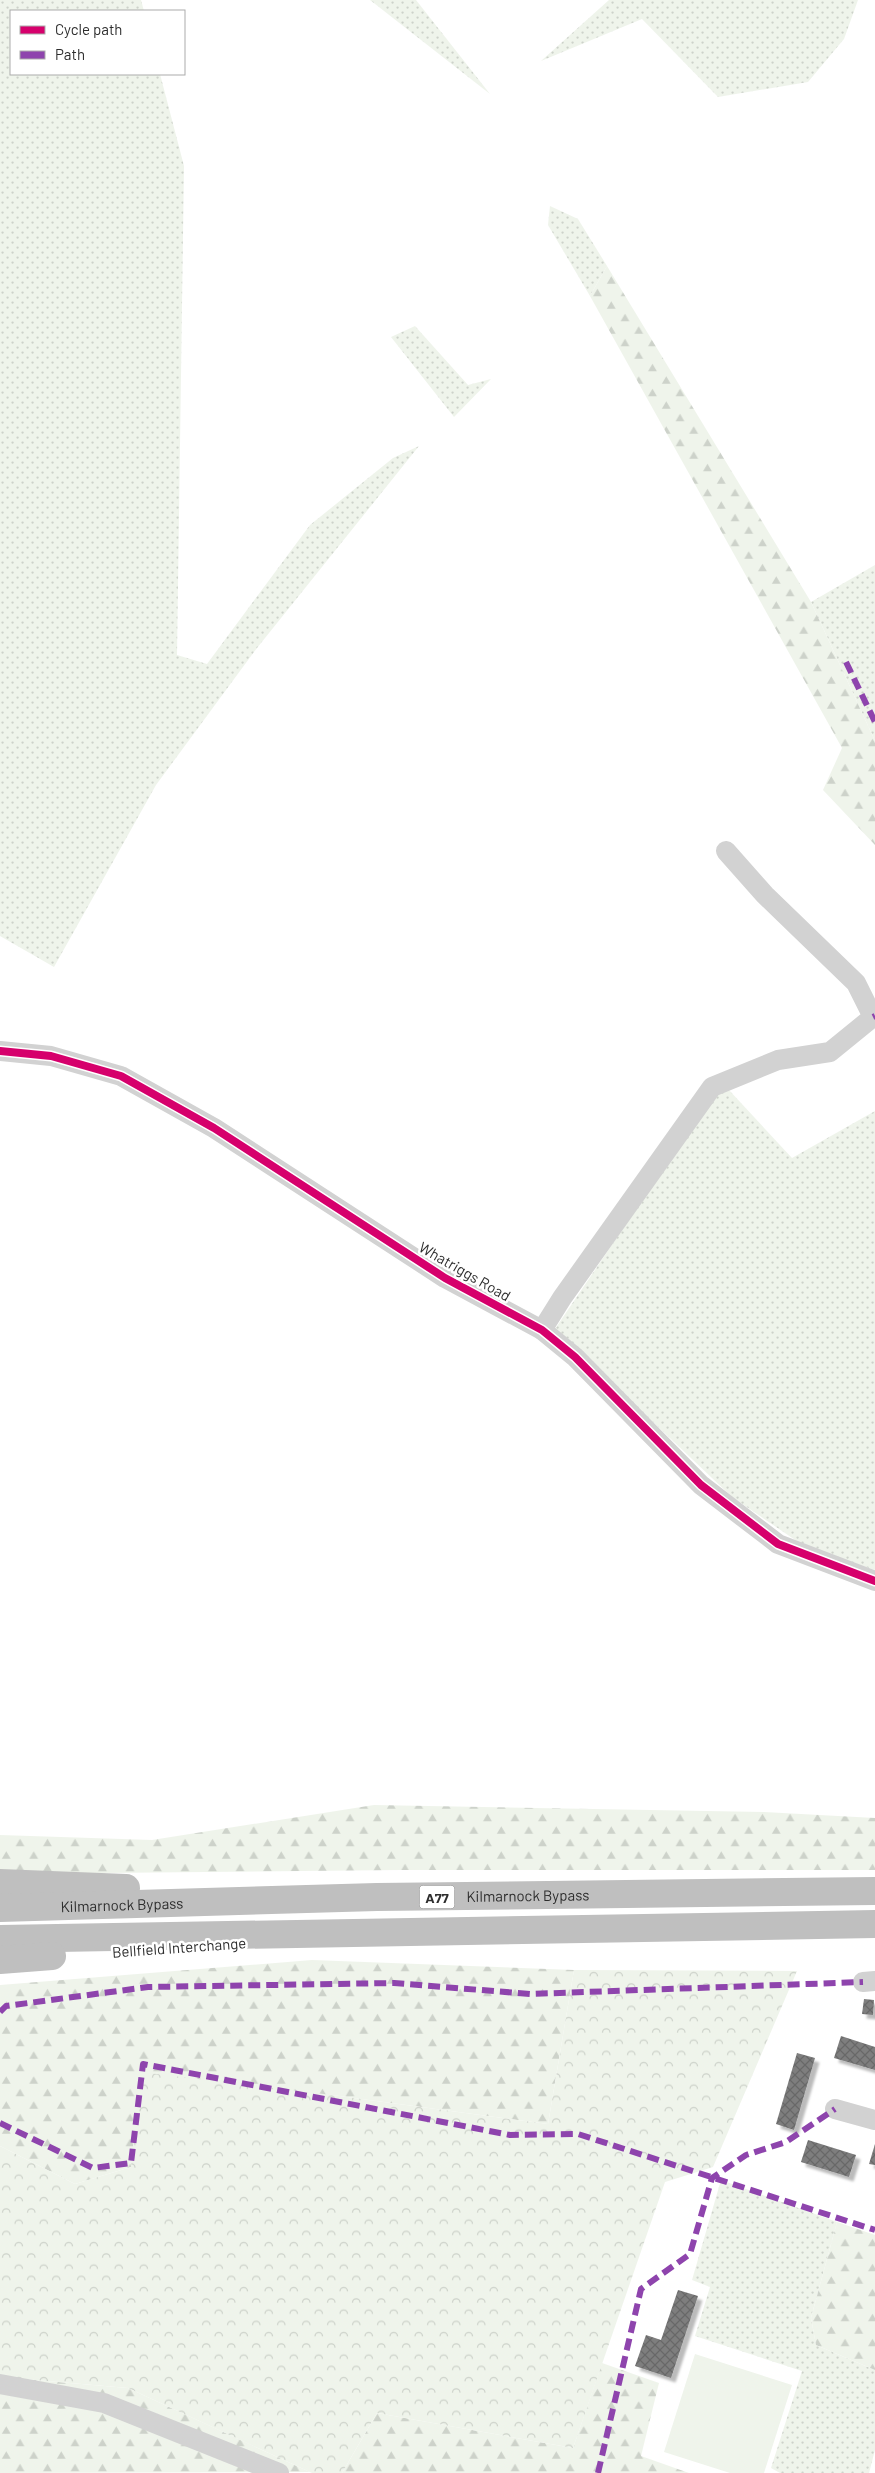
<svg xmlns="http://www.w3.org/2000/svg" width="875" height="2473" font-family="Barlow,sans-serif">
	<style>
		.grass { fill: url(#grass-dots) }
		.forest { fill: url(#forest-firs) }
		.park { fill: url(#park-crowns) }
		.pitch { fill: #eff4eb }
		.building { fill: url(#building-cross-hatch); filter: url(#shadow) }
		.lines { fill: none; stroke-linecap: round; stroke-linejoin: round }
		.minor { stroke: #d2d2d2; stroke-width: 20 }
		.highway { stroke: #bfbfbf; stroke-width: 28 }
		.quiet { stroke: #8e44ad; stroke-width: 6; stroke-dasharray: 12 6; stroke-linecap: butt }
		.cycleway-casing { stroke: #fff; stroke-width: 11 }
		.cycleway { stroke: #d6006c; stroke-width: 8 }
		.labels { text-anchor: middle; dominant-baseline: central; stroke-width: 5; stroke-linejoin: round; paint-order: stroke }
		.shield { fill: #fff; stroke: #6c6c6c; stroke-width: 1 }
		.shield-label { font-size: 14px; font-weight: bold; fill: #2d2d2d }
		.street-label { font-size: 15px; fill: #2d2d2d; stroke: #fff }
	</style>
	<defs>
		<pattern id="grass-dots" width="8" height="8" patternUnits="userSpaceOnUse" patternTransform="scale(1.25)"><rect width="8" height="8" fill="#eff4eb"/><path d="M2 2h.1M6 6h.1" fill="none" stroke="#cdd2ca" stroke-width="1.8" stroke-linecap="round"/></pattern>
		<pattern id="forest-firs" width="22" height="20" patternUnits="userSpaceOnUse" patternTransform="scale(1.25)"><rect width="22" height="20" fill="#eff4eb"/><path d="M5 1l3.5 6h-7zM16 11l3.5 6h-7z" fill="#cdd2ca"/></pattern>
		<pattern id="park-crowns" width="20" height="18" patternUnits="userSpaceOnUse" patternTransform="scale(1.25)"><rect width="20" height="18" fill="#eff4eb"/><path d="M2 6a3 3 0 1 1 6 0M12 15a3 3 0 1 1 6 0" fill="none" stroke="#cdd2ca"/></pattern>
		<pattern id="building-cross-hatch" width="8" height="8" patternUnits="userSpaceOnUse" patternTransform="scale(1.25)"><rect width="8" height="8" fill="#7e7e7e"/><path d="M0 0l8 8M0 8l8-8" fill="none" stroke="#686868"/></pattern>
		<filter id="shadow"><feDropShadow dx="4.5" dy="4.5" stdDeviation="1" flood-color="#0004"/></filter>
	</defs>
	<rect width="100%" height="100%" fill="#fff"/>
	<g class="grass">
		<path d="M0,0H141L144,11H11V74H160L184,166L177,655L207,664L310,525L393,458L419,446L257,648L156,785L54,967L0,936Z"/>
		<path d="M370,0H416L490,94Z"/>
		<path d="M609,0H858L844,39L808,82L718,97L642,19L541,61Z"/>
		<path d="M550,206L578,219L607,266L590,296L548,225Z"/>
		<path d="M415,326L468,385L491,379L454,417L391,337Z"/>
		<path d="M875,565V741L811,602Z"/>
		<path d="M728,1089L792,1158L875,1111V1570L807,1548L732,1497L555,1329L716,1091Z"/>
		<path d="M721,2180L837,2222L811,2318L816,2345L875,2370V2450L869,2473H780L771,2468L802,2371L695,2336L710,2287L692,2280Z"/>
	</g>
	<g class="forest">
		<path d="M607,266L811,602L875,741V845L823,790L842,748L590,296Z"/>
		<path d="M374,1805L764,1812L875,1818V1870H401L0,1874V1835L152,1840Z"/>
		<path d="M312,1960L574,1970L548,2124L332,2095L131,2167L75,2184L0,2146V1985Z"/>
		<path d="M837,2222L875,2235V2370L816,2345L811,2318Z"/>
		<path d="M602,2363L659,2383L641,2456L689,2473H342L377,2413L573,2448Z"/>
		<path d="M0,2377L128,2388L310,2472L0,2473Z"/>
	</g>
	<path class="park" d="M574,1970L797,1971L713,2167L665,2182L573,2448L377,2413L342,2473H312L128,2388L0,2377V2146L75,2184L131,2167L140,2072L332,2095L548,2124Z"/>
	<path class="pitch" d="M695,2354L792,2385L764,2473H730L664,2452Z"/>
	<g class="building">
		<path d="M864,1999L874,2000L873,2015L862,2014Z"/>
		<path d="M841,2036L875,2047V2070L834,2058Z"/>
		<path d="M797,2053L815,2058L794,2130L776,2124Z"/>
		<path d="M808,2140L856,2155L849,2177L801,2162Z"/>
		<path d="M875,2144V2165L869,2164Z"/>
		<path d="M678,2290L698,2296L671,2378L635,2366L646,2335L661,2340Z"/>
	</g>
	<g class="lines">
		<g class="minor">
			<path d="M0,1051L51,1056L121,1076L214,1128L445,1278L542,1330L575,1357L701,1485L778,1544L875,1581"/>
			<path d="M542,1330L562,1298L712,1087L778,1060L830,1052L873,1017L856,983L765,895L726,851"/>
			<path d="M863,1982L875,1981"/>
			<path d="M835,2109L875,2120"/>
			<path d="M0,2384L104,2403L279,2473"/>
		</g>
		<g class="highway">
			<path d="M0,1883L126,1888"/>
			<path id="s1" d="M0,1908L377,1897L875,1891"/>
			<path d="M0,1939L875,1924"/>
			<path d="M0,1960L52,1956"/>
		</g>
		<g class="quiet">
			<path d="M846,662L875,722"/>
			<path d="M873,1017L875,1016"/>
			<path d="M0,2012L6,2006L148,1987L394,1983L530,1994L863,1982"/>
			<path d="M0,2123L93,2168L131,2163L143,2064L510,2135L578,2134L875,2230"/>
			<path d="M598,2473L641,2289L690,2254L712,2178L746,2155L786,2142L835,2109"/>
		</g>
		<g class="cycleway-casing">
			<path id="cycleway" d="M0,1051L51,1056L121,1076L214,1128L445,1278L542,1330L575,1357L701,1485L778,1544L875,1581"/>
		</g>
		<use href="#cycleway" class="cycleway"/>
	</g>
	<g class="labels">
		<rect class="shield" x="419.5" y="1885.5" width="35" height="23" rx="4"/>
		<g class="shield-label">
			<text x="437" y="1897">A77</text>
		</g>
		<g class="street-label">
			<text transform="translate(465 1271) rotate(30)">Whatriggs Road</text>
			<text stroke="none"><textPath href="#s1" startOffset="528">Kilmarnock Bypass</textPath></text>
			<text stroke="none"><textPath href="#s1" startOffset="122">Kilmarnock Bypass</textPath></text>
			<text transform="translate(179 1947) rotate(-4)">Bellfield Interchange</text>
		</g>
	</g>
	<rect x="10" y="10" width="175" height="65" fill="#ffffff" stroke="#ababab"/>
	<rect x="20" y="26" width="25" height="8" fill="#d6006c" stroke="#ababab"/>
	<text x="55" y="35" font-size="15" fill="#2d2d2d">Cycle path</text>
	<rect x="20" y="51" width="25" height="8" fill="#8e44ad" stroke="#ababab"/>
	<text x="55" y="60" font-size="15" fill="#2d2d2d">Path</text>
</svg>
